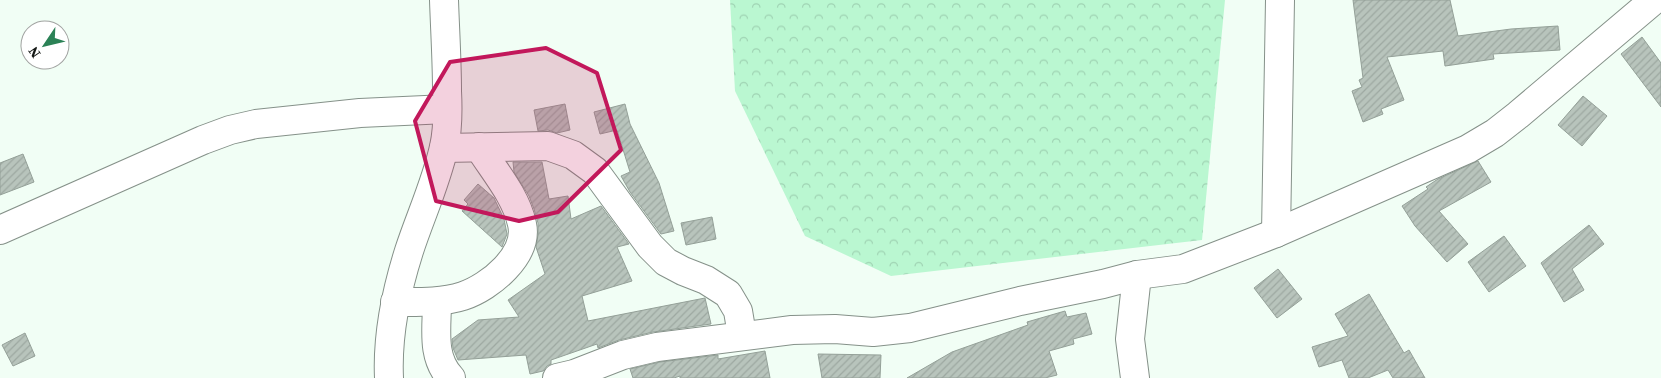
<svg xmlns="http://www.w3.org/2000/svg" width="1661" height="378" font-family="'Source Serif 4',serif">
	<style>
		.forest { fill: url(#forest-crowns) }
		.building { fill: url(#building-hatch); stroke: #94a098 }
		.lines { fill: none; stroke-linecap: round; stroke-linejoin: round }
		.street-casing { stroke: #859189; stroke-width: 30 }
		.secondary-casing { stroke: #859189; stroke-width: 30 }
		.street { stroke: #fff; stroke-width: 28 }
		.secondary { stroke: #fff; stroke-width: 28 }
		.marked { fill: #c2185b; fill-opacity: 0.2; stroke: #c2185b; stroke-width: 4; stroke-linejoin: round }
	</style>
	<defs>
		<pattern id="forest-crowns" width="20" height="18" patternUnits="userSpaceOnUse" patternTransform="scale(1.25)"><rect width="20" height="18" fill="#baf7d1"/><path d="M2 6a3 3 0 1 1 6 0M12 15a3 3 0 1 1 6 0" fill="none" stroke="#9fd3b3"/></pattern>
		<pattern id="building-hatch" width="6" height="6" patternUnits="userSpaceOnUse" patternTransform="scale(1.25)"><rect width="6" height="6" fill="#b8c4bc"/><path d="M-1 1l2-2M0 6l6-6M5 7l2-2" fill="none" stroke="#9da8a1"/></pattern>
	</defs>
	<rect width="100%" height="100%" fill="#f1fef5"/>
	<path class="forest" d="M730,0H1225L1202,240L891,276L805,236L735,91Z"/>
	<g class="building">
		<path d="M1353,0H1450L1458,36L1511,29L1558,26L1560,50L1493,54L1494,59L1445,66L1443,51L1387,57L1404,100L1381,109L1383,114L1363,122L1352,91L1362,87L1359,80L1363,78Z"/>
		<path d="M1642,37L1661,63V107L1621,54Z"/>
		<path d="M1583,96L1607,116L1582,146L1558,125Z"/>
		<path d="M565,104L570,130L557,133L548,130L538,131L534,110Z"/>
		<path d="M625,104L630,124L659,183L674,231L661,234L630,192L621,176L630,172L617,130L600,134L594,112Z"/>
		<path d="M23,154L34,182L0,195V163Z"/>
		<path d="M1478,161L1491,182L1439,211L1468,244L1447,262L1415,226L1402,206L1428,189L1426,187L1438,179Z"/>
		<path d="M513,162H542L549,199L568,196L571,219L601,206L629,244L617,247L632,281L582,296L588,321L705,298L711,324L653,332L619,340L598,348L597,344L551,360V364L547,366L543,371L530,374L526,355L458,360L453,348L452,339L478,320L519,317L508,300L545,274L536,247L538,235V223L534,209L529,196L514,172Z"/>
		<path d="M478,184L494,198L504,219L507,234L502,247L462,211L468,204L464,200Z"/>
		<path d="M712,217L716,239L686,245L681,223Z"/>
		<path d="M1589,225L1604,244L1572,269L1584,290L1564,302L1541,263Z"/>
		<path d="M1504,236L1526,266L1489,292L1468,262Z"/>
		<path d="M1278,269L1302,299L1277,318L1254,288Z"/>
		<path d="M1369,294L1404,353L1409,350L1425,378H1393L1388,370L1368,378H1349L1342,360L1319,367L1312,347L1348,336L1335,314Z"/>
		<path d="M1065,311L1067,317L1086,313L1092,334L1073,339L1074,344L1049,351L1057,375L1045,378H907L952,352L1028,325L1027,322Z"/>
		<path d="M25,333L35,356L13,366L2,345Z"/>
		<path d="M765,351L770,378H680V376L674,378H633L630,369L660,362L718,355V359Z"/>
		<path d="M818,354L881,355L880,378H822Z"/>
	</g>
	<g class="lines">
		<g class="street-casing">
			<g id="street">
				<path d="M444,148L548,146L573,155L595,171L650,246L666,262L683,271L706,280L728,294L738,311L742,335"/>
				<path d="M0,230L203,140L230,130L256,124L360,113L447,109"/>
				<path d="M1276,233L1280,0"/>
				<path d="M395,302C418,302 441,303 463,296C490,287 529,255 522,224C516,196 494,171 479,147"/>
				<path d="M437,302C437,328 431,357 451,378"/>
				<path d="M557,378L574,374L623,355L657,347L792,330L835,329L873,332L910,328L1020,301L1103,284L1137,275L1183,269L1276,233L1468,149L1495,133L1518,115L1654,0"/>
				<path d="M1135,378L1130,339L1137,275"/>
			</g>
		</g>
		<g class="secondary-casing">
			<path id="secondary" d="M389,378C387,335 396,292 409,251C420,217 436,183 444,147C448,129 448,110 447,91C447,61 445,30 444,0"/>
		</g>
		<use href="#street" class="street"/>
		<use href="#secondary" class="secondary"/>
	</g>
	<path class="marked" d="M546,48L597,73L621,150L558,212L519,221L436,201L415,121L450,62Z"/>
	<g transform="translate(45 45) rotate(235)"><circle r="24" fill="#ffffff" stroke="#a1a3a1"/>
	<path d="M0-4L9 19L0 12L-9 19Z" fill="#2b8256"/>
	<text y="-8" font-size="14" font-weight="bold" text-anchor="middle" fill="#141815">N</text>
	</g>
</svg>
